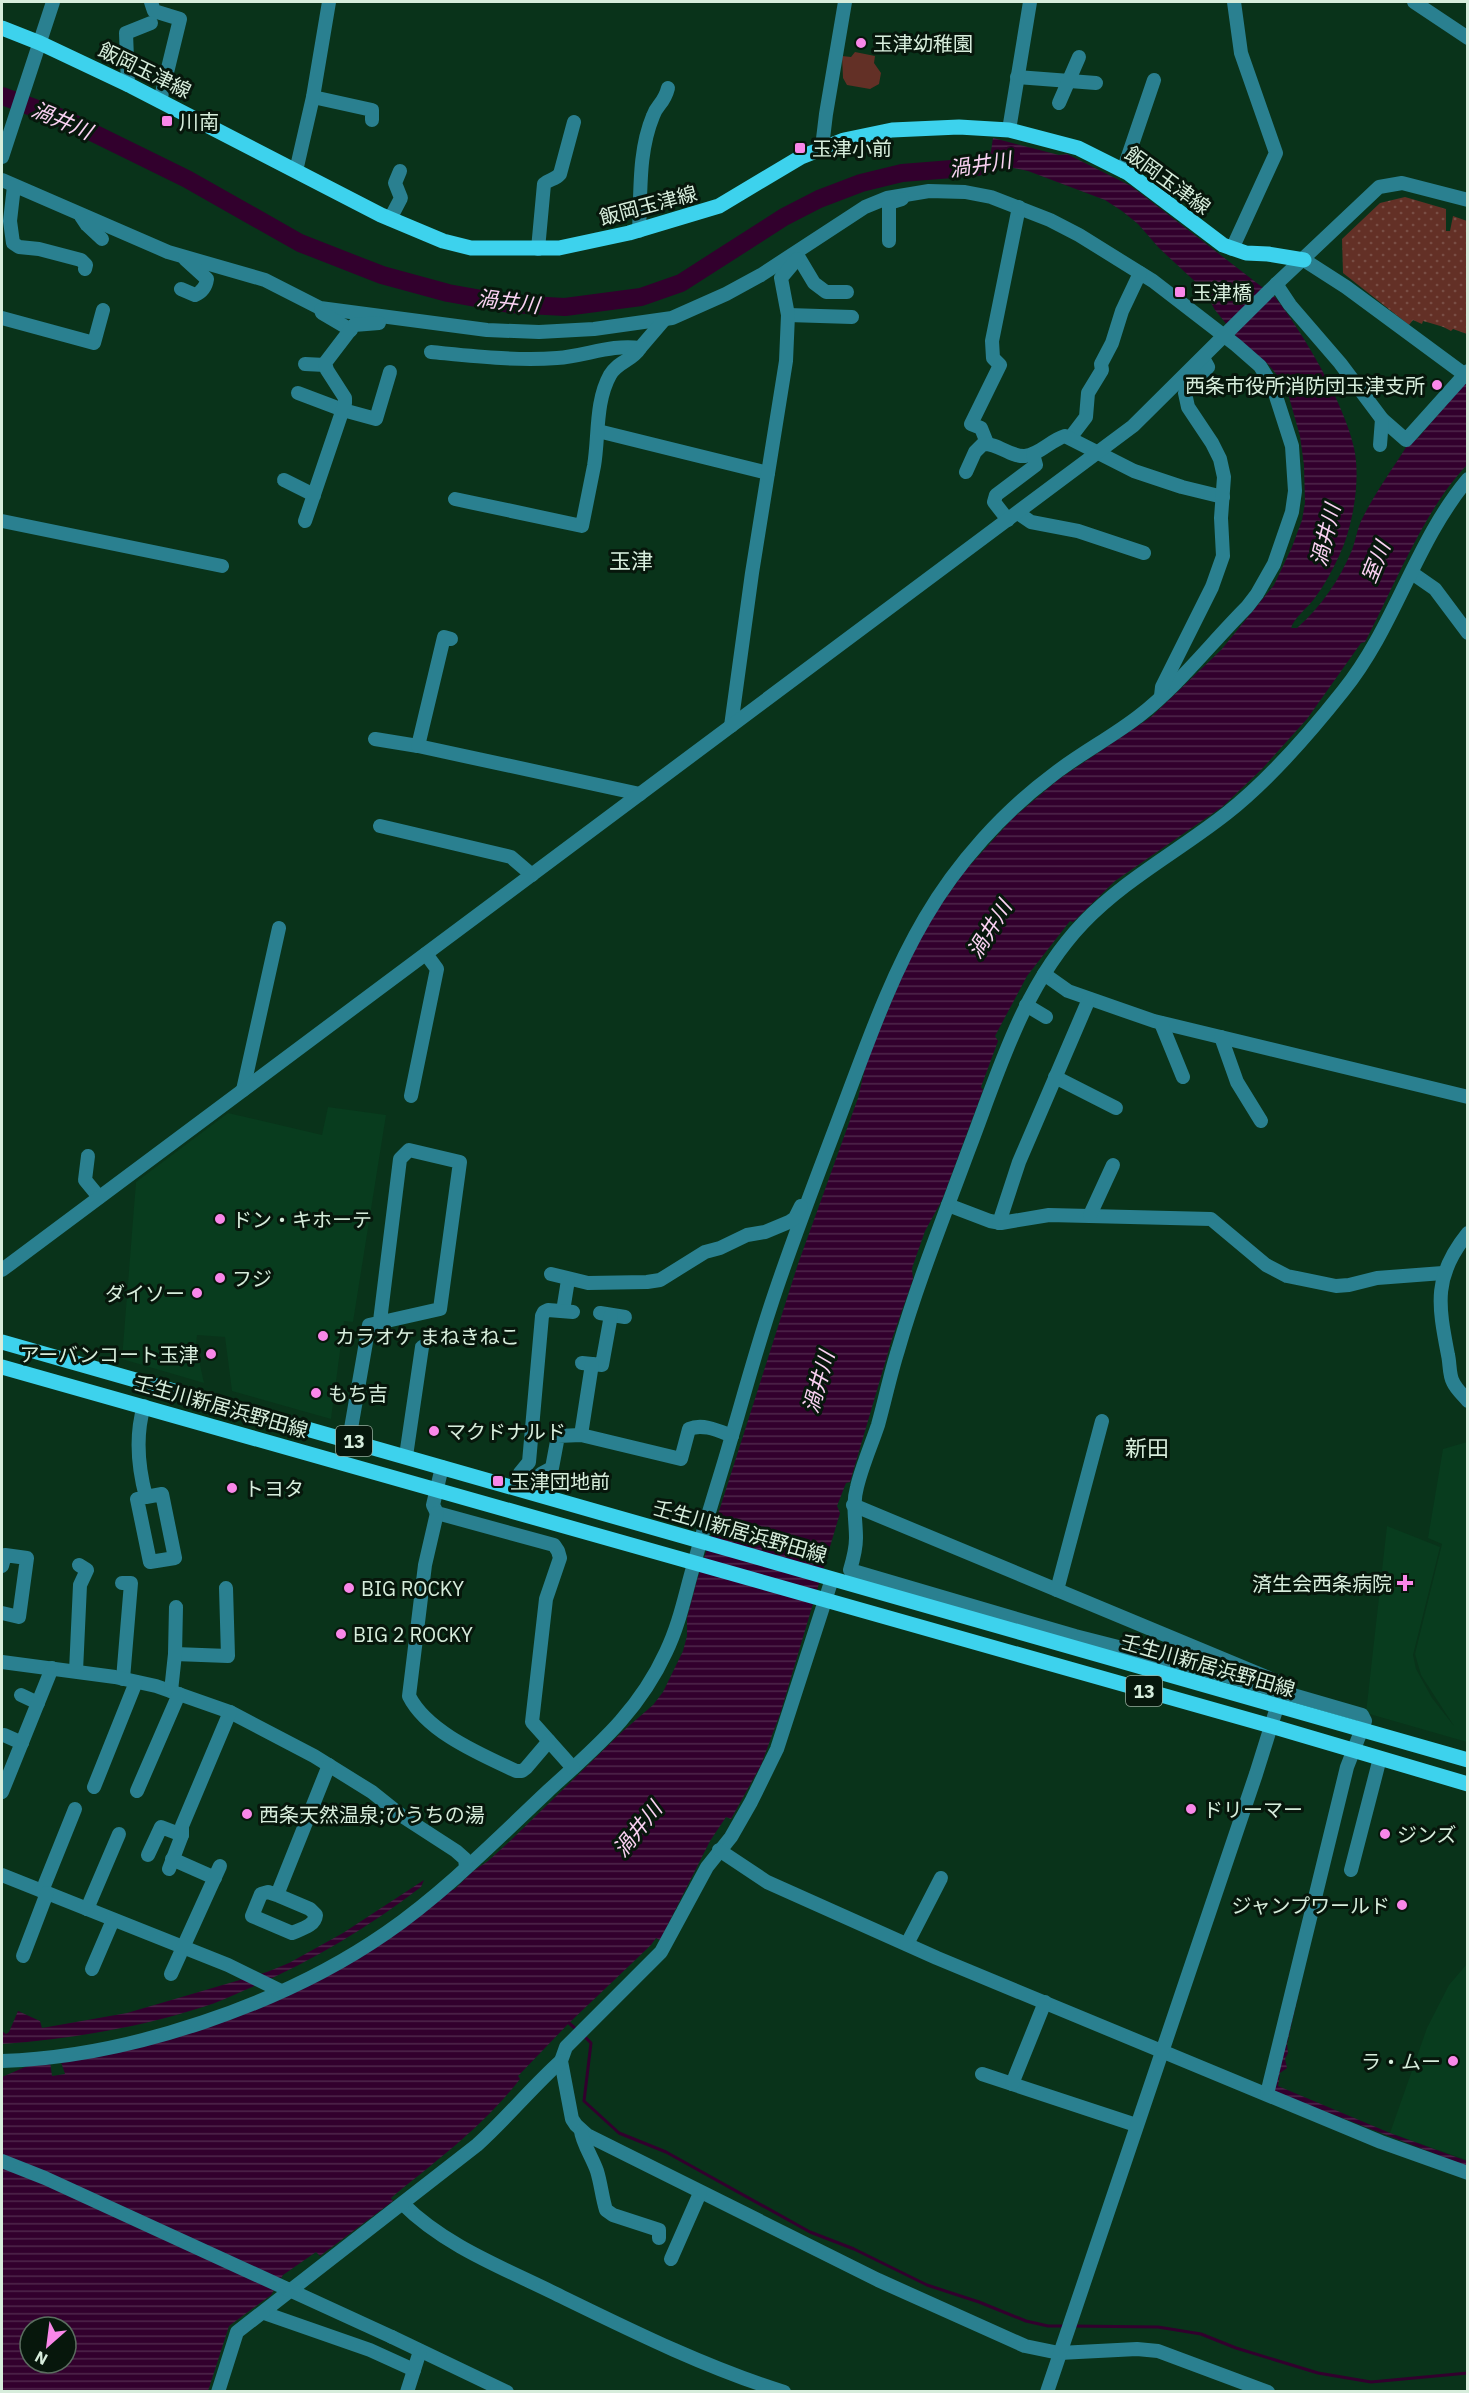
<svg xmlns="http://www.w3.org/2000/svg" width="1469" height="2393" font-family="'IBM Plex Sans','Noto Sans JP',sans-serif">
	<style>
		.built { fill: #083c1e }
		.green { fill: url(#green-dots) }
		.pitch { fill: #633026 }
		.water { fill: url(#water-rules); fill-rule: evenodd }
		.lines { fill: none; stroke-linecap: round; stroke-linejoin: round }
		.stream { stroke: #32002d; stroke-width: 3 }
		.river { stroke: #32002d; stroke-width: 18 }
		.minor { stroke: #2a8090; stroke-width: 14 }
		.major { stroke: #3dd2ed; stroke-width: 15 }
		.minor-bridge { stroke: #2a8090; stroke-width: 14 }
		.poi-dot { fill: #f987e9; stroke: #07170c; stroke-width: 2 }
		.labels { text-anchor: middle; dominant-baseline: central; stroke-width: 6; stroke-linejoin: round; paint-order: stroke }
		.shield { fill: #07170c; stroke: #99ad9e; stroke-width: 1.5 }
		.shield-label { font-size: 18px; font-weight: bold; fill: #d7eddc }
		.poi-label { font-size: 20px; fill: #d7eddc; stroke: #07170c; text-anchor: start }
		.street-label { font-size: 20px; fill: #d7eddc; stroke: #07170c }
		.water-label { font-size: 21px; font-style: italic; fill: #fbd2f3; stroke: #07170c }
		.quarter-label { font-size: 22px; fill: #d7eddc; stroke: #07170c }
	</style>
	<defs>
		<pattern id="green-dots" width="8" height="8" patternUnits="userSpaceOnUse" patternTransform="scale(1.5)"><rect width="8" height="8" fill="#633026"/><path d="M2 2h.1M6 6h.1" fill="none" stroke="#794e45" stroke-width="1.8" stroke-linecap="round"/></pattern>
		<pattern id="water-rules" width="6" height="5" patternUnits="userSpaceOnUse" patternTransform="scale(1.5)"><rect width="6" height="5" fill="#32002d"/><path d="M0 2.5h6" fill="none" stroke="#4f264b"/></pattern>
	</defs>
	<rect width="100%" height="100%" fill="#09331a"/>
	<g class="built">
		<path d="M328,1107L386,1115L353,1322L344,1321L331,1419L232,1391L225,1337L197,1335L196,1347L204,1383L122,1359L136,1182L228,1113L322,1135Z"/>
		<path d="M1467,1442V1742L1366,1713L1387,1526L1440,1547L1413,1655L1416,1669L1432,1698L1454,1726L1421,1675L1415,1654L1442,1544L1428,1538L1443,1449Z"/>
		<path d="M1467,1964V2160L1390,2133L1427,2028L1449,1985Z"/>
	</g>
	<path class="green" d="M1405,197L1446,209V231H1450L1453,216L1467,221V334L1453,329L1451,331C1441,325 1433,324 1423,321L1422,324L1413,320L1409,325L1343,273L1342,239L1380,203Z"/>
	<path class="pitch" d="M855,52L875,56L874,63L881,73L879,84L870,89L847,85L843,78L842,56L851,57Z"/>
	<g class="water">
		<path d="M993,138L1059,155L1067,154L1131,186L1275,297C1304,334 1344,403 1354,448C1361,479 1353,527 1339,556C1332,571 1324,586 1314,599C1307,608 1294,618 1291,628H1297C1321,607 1340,579 1352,550C1356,539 1357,529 1362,519C1376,491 1394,467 1410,441L1417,439L1467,381V465C1425,508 1394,587 1365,642L1361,643L1307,719L1262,769L1222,807L1115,881L1073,922L1070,921L1027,976L995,1036L998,1041L981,1087L983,1090L942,1200L925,1231L912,1268L913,1279L892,1339L850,1482L846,1483L837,1506L840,1513L781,1711L761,1765L731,1819L726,1817L710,1841L660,1940L656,1938L651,1945L569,2023L518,2076L520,2079C483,2127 437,2160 391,2198L393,2201L320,2256L316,2252L283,2275L271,2295L229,2326L208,2391H2V2077L25,2067L50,2061L52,2076L65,2074L61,2062L251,2009L450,1888L454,1890L472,1872L488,1861L510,1841L623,1731L653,1705L663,1692L683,1651L687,1636V1618L697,1580L798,1264L858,1098L867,1060L909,960L929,922L964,872L1013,818L1059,779L1151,717L1221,650L1274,585L1292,547L1302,520L1305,503L1304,465L1300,436L1289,397L1277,375L1268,364L1240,341L1215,310L1203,289L1159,248L1138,224L1122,211L1105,200L1028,171L1009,167L988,171ZM30,2327H66V2363H30Z"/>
		<path d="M424,1880L421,1887C366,1929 309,1963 245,1990C231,1996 217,2003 203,2007C137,2028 70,2039 2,2044V2031L6,2034L9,2032L18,2011L40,2021L42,2028L127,2013L267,1972L289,1963L343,1933Z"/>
		<path d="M1319,1904L1287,2044L1288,2053L1285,2059L1287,2068L1280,2073L1278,2086L1390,2133L1467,2161V2166L1272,2091Z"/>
	</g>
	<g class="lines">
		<g class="stream">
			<path d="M569,2023L577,2030"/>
			<path d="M584,2036L591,2043L584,2101L619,2133L666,2152L810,2232L854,2249L927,2285L979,2302L1026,2321L1048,2326H1066"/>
			<path d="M1072,2326L1158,2327L1201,2334L1236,2348L1318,2373L1371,2382L1468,2373"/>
		</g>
		<path class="river" d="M2,96L67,120L187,179L300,243L382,275L448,293L509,304L565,307L641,297L681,283L784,217L819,199L861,183L902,173L977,167L1011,155"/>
		<g class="minor">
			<path d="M151,2L154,11L180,19L160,101"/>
			<path d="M1414,2L1468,38"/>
			<path d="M1017,77L1096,83"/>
			<path d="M128,85L126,33L151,23"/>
			<path d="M313,97L372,110V120"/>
			<path d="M1059,103L1079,57"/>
			<path d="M1009,130L1030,2"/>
			<path d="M822,147L826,114L845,2"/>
			<path d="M2,157L53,2"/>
			<path d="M296,171L313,97L329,2"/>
			<path d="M1123,171L1154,80"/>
			<path d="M2,180L168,252L265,280L320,308L487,330L539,332L594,329L672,318L726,294L761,275L865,207L887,198L929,191L965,192L991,197L1050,220L1079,235L1153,281L1236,345L1260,366L1273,387L1292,446L1295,491L1292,512L1274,564L1257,594L1247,607C1211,643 1179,685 1139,716C1112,737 1081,753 1054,774C1003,812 957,863 925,918C892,974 870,1036 847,1097C821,1167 793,1237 770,1308C753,1360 739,1413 723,1466C713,1499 703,1531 694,1564C685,1594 680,1623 666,1652C638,1713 596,1747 548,1791C496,1840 445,1892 386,1933C282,2005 128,2057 2,2061"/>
			<path d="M14,186L10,221L13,243L19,247L39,249L81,260L86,265L85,269"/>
			<path d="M81,216L87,225L102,239"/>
			<path d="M390,219L401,198L395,183L400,171"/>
			<path d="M639,231C641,193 638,152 653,116C657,104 664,104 668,88"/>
			<path d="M889,241V203L902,199"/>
			<path d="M538,249L544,184C549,179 555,180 560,174L574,122"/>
			<path d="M1232,249L1276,153L1241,53L1234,2"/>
			<path d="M796,253L814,283L826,292H847"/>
			<path d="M1304,260L1346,287L1468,377"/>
			<path d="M1276,284L1290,305L1340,363L1382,419L1406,440L1468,371"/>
			<path d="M181,289L195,295C202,292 206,286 207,279L185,259"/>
			<path d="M321,310L322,313L351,330"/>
			<path d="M788,315L852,317"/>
			<path d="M2,318L94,343L103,310"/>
			<path d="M431,352C473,356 515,361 557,358C586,356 611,344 640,348L664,320"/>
			<path d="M305,364L325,365"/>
			<path d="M298,393L343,410L376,419L390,372"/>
			<path d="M598,431L768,473"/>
			<path d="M1070,438L1086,417L1088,393L1102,370L1101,364L1112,343L1122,311L1140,273"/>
			<path d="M987,443L981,428L971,424L1000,365L993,358L992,341L1019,207"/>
			<path d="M1380,445L1382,419"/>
			<path d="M966,472L975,452L983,444C998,443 1010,457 1025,456C1040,454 1051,440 1065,436L1134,471L1182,487L1223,497"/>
			<path d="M284,480L314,495"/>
			<path d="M455,499L582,526C586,506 590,486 594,466C599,437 595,402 610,375C617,362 632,361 640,348"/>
			<path d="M1018,513L1031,522L1078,531L1144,553"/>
			<path d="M1008,520L994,502L996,495L1036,465L1033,454"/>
			<path d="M2,521L222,566"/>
			<path d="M305,521L345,403V398L327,370L325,363L354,325L379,323"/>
			<path d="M1412,573L1435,589L1468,633"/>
			<path d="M1161,696L1162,687L1212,587L1223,556L1221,518L1224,477L1220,459L1212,443L1188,407L1185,393L1208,367L1203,358"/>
			<path d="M731,726L752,573L786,361L788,315L781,278L797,259"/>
			<path d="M375,739L418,746L640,794"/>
			<path d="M418,746L444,637L451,639"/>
			<path d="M380,826L511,857L532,875"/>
			<path d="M1044,974L1068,991L1154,1021L1468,1097"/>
			<path d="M1026,1005L1046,1017"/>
			<path d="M1161,1023L1183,1077"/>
			<path d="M1221,1037L1237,1082L1261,1121"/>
			<path d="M1055,1077L1116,1108"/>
			<path d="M243,1090L279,928"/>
			<path d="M411,1096L437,969L426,954"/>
			<path d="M88,1156L85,1180L99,1197"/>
			<path d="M948,1205L990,1221L1001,1223L1049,1215L1211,1219L1266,1265L1287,1276L1336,1286L1349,1285L1377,1278L1443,1273"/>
			<path d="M1090,1215L1113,1165"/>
			<path d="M999,1223L1019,1162L1089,999"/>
			<path d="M1468,1233C1433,1276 1438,1304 1448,1355C1450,1363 1449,1375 1453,1382C1456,1389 1463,1395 1468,1401"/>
			<path d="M2,1270L1133,426L1270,290L1379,187L1402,183L1468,200"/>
			<path d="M551,1274L588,1283L647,1282L660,1280L705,1252L720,1248L747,1235L765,1232L789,1222L795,1218L801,1206"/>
			<path d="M563,1311L568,1280"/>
			<path d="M600,1313L625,1317"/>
			<path d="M582,1363L602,1365L611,1315"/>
			<path d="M144,1406C135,1436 138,1467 146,1497L162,1494L175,1558L150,1562L137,1499L146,1497"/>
			<path d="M581,1435L592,1364"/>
			<path d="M349,1440L369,1325L440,1309L460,1162L409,1150L400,1159L380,1321"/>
			<path d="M406,1456L422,1347"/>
			<path d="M442,1467L433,1505L437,1513L554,1545L558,1551L560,1558L546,1599L532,1722L573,1768"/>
			<path d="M515,1487L520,1473L529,1462L542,1316L544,1312L548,1310L573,1312"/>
			<path d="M535,1493L541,1474L552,1468L558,1436L581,1435L681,1459L689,1429C703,1423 719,1431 732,1436"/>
			<path d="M853,1505L1283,1684"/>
			<path d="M437,1513L425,1565L409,1696C427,1732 480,1754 516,1771H522L526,1768L549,1741"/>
			<path d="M2,1566L5,1555L27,1558L19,1617L2,1613"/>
			<path d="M832,1579L777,1749L751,1802L731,1837L707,1867L661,1952L566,2047L561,2061L572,2119L576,2125L587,2135L878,2280L1025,2346L1059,2353L1137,2349L1158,2351L1268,2392"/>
			<path d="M122,1583H131L123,1679"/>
			<path d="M1057,1590L1102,1421"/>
			<path d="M175,1654L228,1656L226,1588"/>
			<path d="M2,1662L115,1677L156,1686L230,1712L314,1756L372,1792L402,1816L456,1851L465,1859L466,1867"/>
			<path d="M76,1671L80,1585L87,1570L79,1565"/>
			<path d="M171,1691L175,1654L176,1607"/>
			<path d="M21,1695L38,1703"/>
			<path d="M4,1735L22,1743"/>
			<path d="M94,1787L136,1682"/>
			<path d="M137,1791L179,1694"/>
			<path d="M2,1792L52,1668"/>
			<path d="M719,1850L767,1882L937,1958L1381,2142L1468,2173"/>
			<path d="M148,1855L161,1827L182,1835"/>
			<path d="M172,1859L215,1878"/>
			<path d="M169,1869L182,1835V1826L230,1712"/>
			<path d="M1351,1870L1380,1758"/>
			<path d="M2,1875L228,1965L281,1991"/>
			<path d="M42,1891L75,1809"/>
			<path d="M277,1895L310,1909L316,1915C315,1926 301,1929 292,1933L252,1916L261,1894L268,1892L277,1895L329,1765"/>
			<path d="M87,1909L119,1834"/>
			<path d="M907,1944L941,1878"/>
			<path d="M23,1956L47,1893"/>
			<path d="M92,1969L113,1920"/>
			<path d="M171,1974L220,1866"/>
			<path d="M982,2074L1136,2125"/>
			<path d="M1012,2084L1045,2002"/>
			<path d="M1267,2094L1347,1767L1365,1721L1362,1715L1189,1665L1075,1636L850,1570C853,1560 856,1549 856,1538C856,1520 852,1505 857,1487C862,1466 871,1446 878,1425C885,1400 890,1375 898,1350C917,1284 943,1219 967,1154C998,1074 1022,987 1083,923C1125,879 1179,851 1227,813C1270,779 1309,734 1343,691C1395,627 1415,542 1468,479"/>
			<path d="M581,2131C582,2142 593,2159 597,2171C601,2184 602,2197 606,2210L613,2215L659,2230V2238"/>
			<path d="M403,2204C444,2245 501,2267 552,2292C628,2329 704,2367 784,2392"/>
			<path d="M671,2259L700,2193"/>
			<path d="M264,2313L370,2350L414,2370"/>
			<path d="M392,2337L507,2392"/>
			<path d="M218,2392L237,2332L477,2145C507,2118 531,2088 561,2061"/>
			<path d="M407,2392L420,2351"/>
			<path d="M1047,2392L1256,1774L1277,1707"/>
		</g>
		<g class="major">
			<path d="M2,28L40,43L131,86L381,215L443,241L471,248H559L629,233L719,206L801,157L844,140L892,130L959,127L1009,130L1078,148L1128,173L1223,245L1246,253L1268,254L1304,260"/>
			<path d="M2,1342L1468,1760"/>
			<path d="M2,1367L1271,1726L1468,1784"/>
		</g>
		<path class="minor-bridge" d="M2,2161L45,2178L392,2337"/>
	</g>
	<g class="poi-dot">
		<circle cx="861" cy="43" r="6"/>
		<rect x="161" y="115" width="12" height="12" rx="3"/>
		<rect x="794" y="142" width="12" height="12" rx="3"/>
		<rect x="1174" y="286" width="12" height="12" rx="3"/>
		<circle cx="1437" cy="385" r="6"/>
		<circle cx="220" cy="1219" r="6"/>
		<circle cx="220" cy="1278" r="6"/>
		<circle cx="197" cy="1293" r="6"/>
		<circle cx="323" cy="1336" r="6"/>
		<circle cx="211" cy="1354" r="6"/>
		<circle cx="316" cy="1393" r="6"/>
		<circle cx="434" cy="1431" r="6"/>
		<rect x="492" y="1475" width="12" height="12" rx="3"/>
		<circle cx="232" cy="1488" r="6"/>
		<path d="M1402 1574h6v6h6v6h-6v6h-6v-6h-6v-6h6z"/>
		<circle cx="349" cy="1588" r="6"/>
		<circle cx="341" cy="1634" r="6"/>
		<circle cx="1191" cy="1809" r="6"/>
		<circle cx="247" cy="1814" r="6"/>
		<circle cx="1385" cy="1834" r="6"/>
		<circle cx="1402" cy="1905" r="6"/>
		<circle cx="1453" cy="2061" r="6"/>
	</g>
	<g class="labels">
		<g class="shield">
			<rect x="336" y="1426" width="36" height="30" rx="4.5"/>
			<rect x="1126" y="1676" width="36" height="30" rx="4.5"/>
		</g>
		<g class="shield-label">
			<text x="354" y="1441">13</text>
			<text x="1144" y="1691">13</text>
		</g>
		<g class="poi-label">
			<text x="873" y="43">玉津幼稚園</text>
			<text x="179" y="121">川南</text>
			<text x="812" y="148">玉津小前</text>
			<text x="1192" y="292">玉津橋</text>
			<text x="1425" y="385" text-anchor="end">西条市役所消防団玉津支所</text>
			<text x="232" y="1219">ドン・キホーテ</text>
			<text x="232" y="1278">フジ</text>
			<text x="185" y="1293" text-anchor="end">ダイソー</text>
			<text x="335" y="1336">カラオケ まねきねこ</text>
			<text x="199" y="1354" text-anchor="end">アーバンコート玉津</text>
			<text x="328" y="1393">もち吉</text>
			<text x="446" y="1431">マクドナルド</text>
			<text x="510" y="1481">玉津団地前</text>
			<text x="244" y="1488">トヨタ</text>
			<text x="1392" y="1583" text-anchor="end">済生会西条病院</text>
			<text x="361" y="1588">BIG ROCKY</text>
			<text x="353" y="1634">BIG 2 ROCKY</text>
			<text x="1203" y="1809">ドリーマー</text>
			<text x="259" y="1814">西条天然温泉;ひうちの湯</text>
			<text x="1397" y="1834">ジンズ</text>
			<text x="1390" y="1905" text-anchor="end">ジャンプワールド</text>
			<text x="1441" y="2061" text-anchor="end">ラ・ムー</text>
		</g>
		<g class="street-label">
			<text transform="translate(145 70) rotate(26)">飯岡玉津線</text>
			<text transform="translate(1168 180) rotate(36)">飯岡玉津線</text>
			<text transform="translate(648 205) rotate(-15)">飯岡玉津線</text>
			<text transform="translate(221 1406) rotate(16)">壬生川新居浜野田線</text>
			<text transform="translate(740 1531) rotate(16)">壬生川新居浜野田線</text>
			<text transform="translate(1208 1665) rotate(16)">壬生川新居浜野田線</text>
		</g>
		<g class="water-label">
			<text transform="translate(62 120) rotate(23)">渦井川</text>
			<text transform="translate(980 164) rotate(-9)">渦井川</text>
			<text transform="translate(508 301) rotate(7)">渦井川</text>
			<text transform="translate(1325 535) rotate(-76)">渦井川</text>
			<text transform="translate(1375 562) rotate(-68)">室川</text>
			<text transform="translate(989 929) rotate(-58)">渦井川</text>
			<text transform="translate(818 1382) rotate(-74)">渦井川</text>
			<text transform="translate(637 1829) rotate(-51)">渦井川</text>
		</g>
		<g class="quarter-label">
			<text x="631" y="560">玉津</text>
			<text x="1147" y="1447">新田</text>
		</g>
	</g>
	<rect width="1469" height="2393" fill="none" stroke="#d7eddc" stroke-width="6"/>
	<g transform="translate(48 2345) rotate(208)"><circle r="28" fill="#07170c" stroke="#5a6d5f" stroke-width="1.5"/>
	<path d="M0-4.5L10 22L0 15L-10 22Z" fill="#f987e9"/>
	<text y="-9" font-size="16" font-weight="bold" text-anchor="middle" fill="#d7eddc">N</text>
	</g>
</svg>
